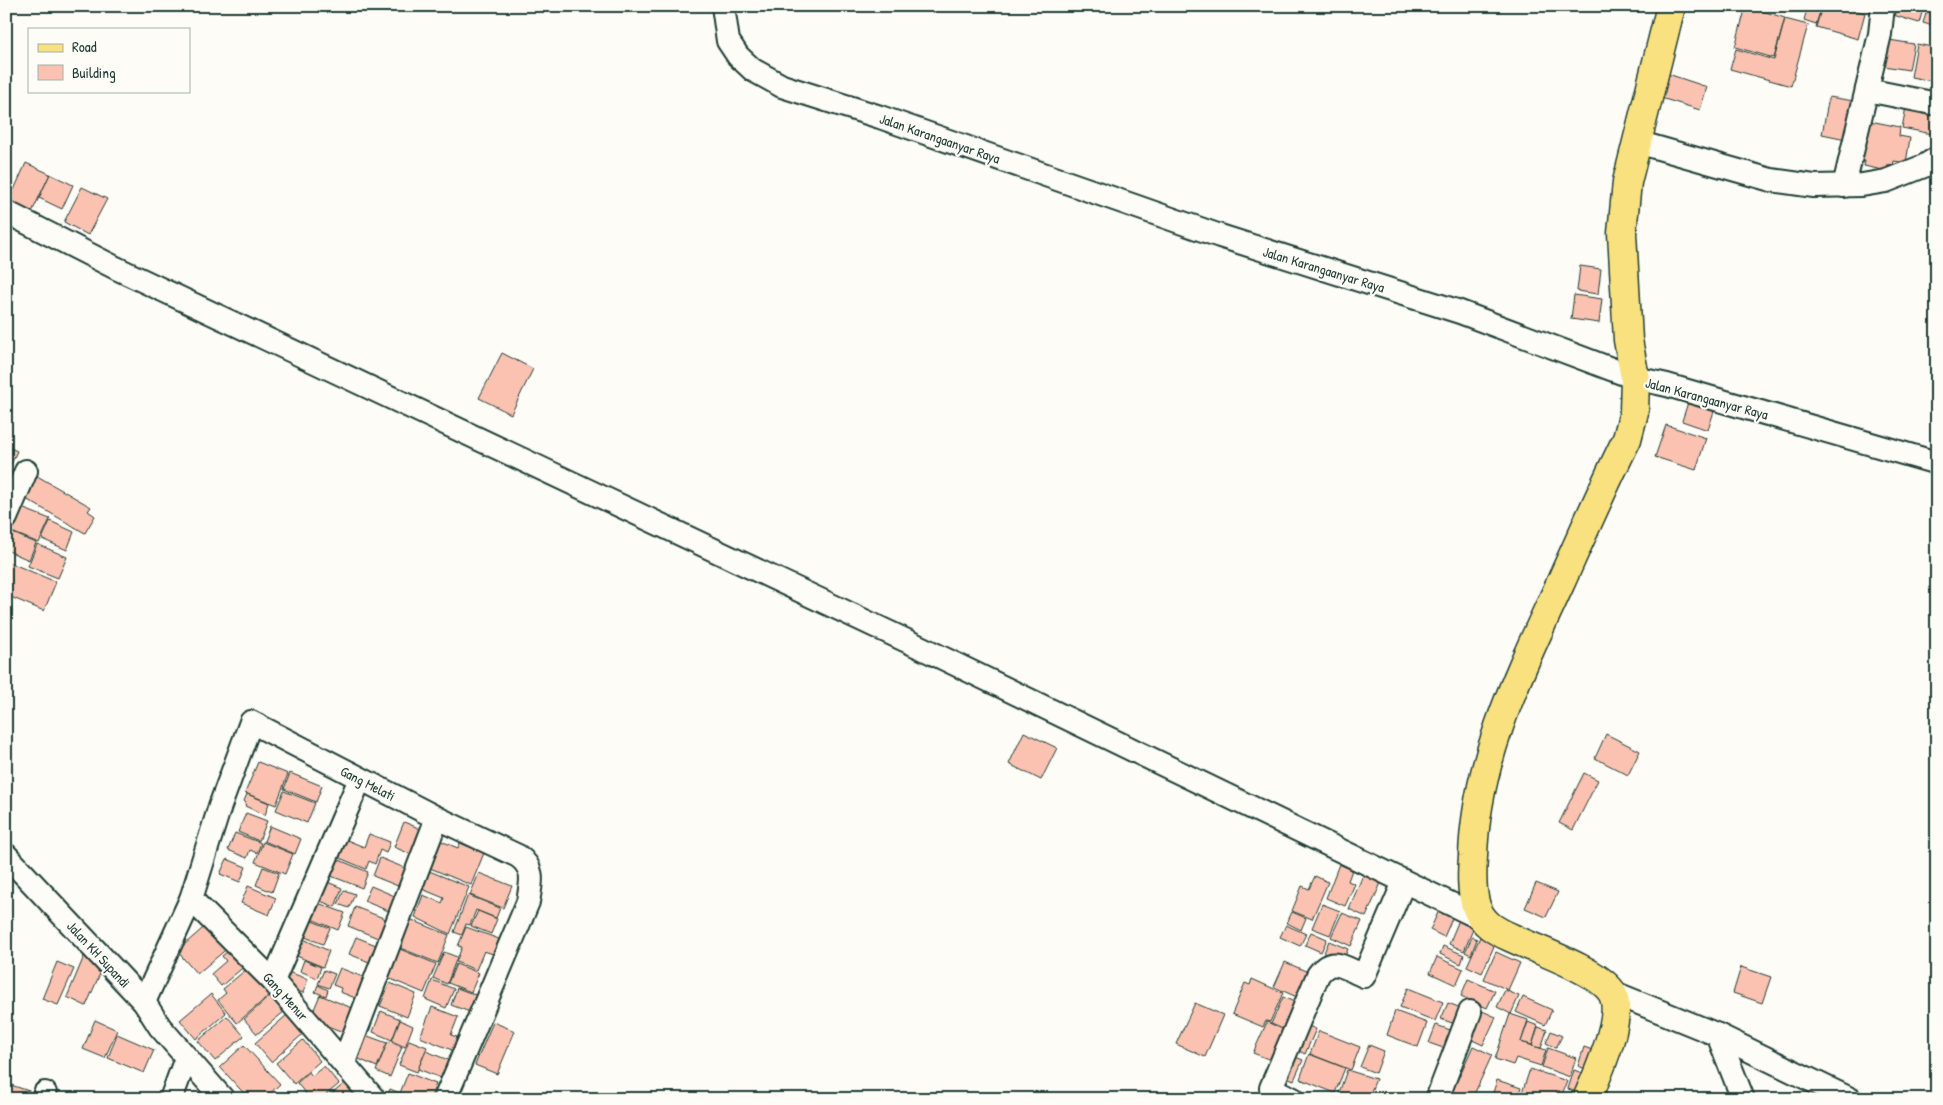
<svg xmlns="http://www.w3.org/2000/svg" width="1943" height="1105" font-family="'Patrick Hand',sans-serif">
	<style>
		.building { fill: #fbc2b1; stroke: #1f3d34 }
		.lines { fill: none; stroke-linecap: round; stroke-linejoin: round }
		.minor-casing { stroke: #1f3d34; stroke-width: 26 }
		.major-casing { stroke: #1f3d34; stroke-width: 31 }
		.minor { stroke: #fdfcf7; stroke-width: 22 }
		.major { stroke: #fae180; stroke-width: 28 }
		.labels { text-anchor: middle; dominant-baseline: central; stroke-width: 4.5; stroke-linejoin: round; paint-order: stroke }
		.street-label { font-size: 14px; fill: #1f3d34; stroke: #fdfcf7 }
	</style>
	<rect width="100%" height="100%" fill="#fdfcf7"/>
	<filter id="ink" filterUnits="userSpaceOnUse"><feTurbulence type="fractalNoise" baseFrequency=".02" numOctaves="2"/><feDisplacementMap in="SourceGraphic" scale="10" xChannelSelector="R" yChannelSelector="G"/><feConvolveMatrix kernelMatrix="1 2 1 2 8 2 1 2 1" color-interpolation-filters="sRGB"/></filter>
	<g filter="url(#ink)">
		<g class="building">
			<path d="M1746,6L1785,18L1774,58L1735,47Z"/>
			<path d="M1808,6H1822L1816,24L1804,20Z"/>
			<path d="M1822,6H1841L1865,13L1858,39L1816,27Z"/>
			<path d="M1893,6H1924L1919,23L1893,15Z"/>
			<path d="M1928,7L1937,10V27L1923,23Z"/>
			<path d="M1785,19L1808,25L1791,86L1730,69L1736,49L1774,60Z"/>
			<path d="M1889,40L1914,44L1909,70L1884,66Z"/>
			<path d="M1917,44L1937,48V82L1911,77Z"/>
			<path d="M1665,73L1707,87L1700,110L1658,97Z"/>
			<path d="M1829,97L1854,101L1846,139L1822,134Z"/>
			<path d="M1907,102L1937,107V135L1902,128Z"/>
			<path d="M1865,120L1900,127L1899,136L1910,138L1906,163L1894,161L1893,166L1888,165L1887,171L1864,166L1865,161L1858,159Z"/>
			<path d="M26,163L50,174L32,212L9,201Z"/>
			<path d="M50,174L73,185L62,209L39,198Z"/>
			<path d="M82,187L107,199L88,235L64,222Z"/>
			<path d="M1580,266L1601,269L1598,294L1577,291Z"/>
			<path d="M1574,295L1602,299L1599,323L1571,319Z"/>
			<path d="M502,353L533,369L511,414L479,398Z"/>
			<path d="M1691,393L1717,402L1708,430L1682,421Z"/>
			<path d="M1666,425L1706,438L1696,470L1655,457Z"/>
			<path d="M6,446L17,451L8,471H6Z"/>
			<path d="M32,473L91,507L88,511L95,516L85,533L19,495Z"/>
			<path d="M19,507L50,519L39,543L9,531Z"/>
			<path d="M50,521L74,532L67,550L42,539Z"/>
			<path d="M8,531L36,543L29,560L6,550V536Z"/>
			<path d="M37,544L67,557L58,578L28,566Z"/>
			<path d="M6,561L56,582L44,611L6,595Z"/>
			<path d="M1024,732L1057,748L1041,780L1009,764Z"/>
			<path d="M1606,734L1640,751L1628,775L1595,758Z"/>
			<path d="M258,762L288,774L276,805L245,793Z"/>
			<path d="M290,773L322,786L316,802L284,789Z"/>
			<path d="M1584,773L1598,780L1573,830L1559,823Z"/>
			<path d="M284,791L315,803L307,823L276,810Z"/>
			<path d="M247,794L269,803L265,815L245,806L246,803L244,801Z"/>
			<path d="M246,813L267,821L259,841L238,832Z"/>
			<path d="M404,822L428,832L417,857L394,847Z"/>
			<path d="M270,826L301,839L295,854L264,841Z"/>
			<path d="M235,833L261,843L257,853L250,850L247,858L228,850Z"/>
			<path d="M369,834L390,842L386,853L380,850L375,864L369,861L366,869L335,856L342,838L364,847Z"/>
			<path d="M441,841L458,848L460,843L484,853L471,885L430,868Z"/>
			<path d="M263,842L293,854L285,874L255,862Z"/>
			<path d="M332,857L368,872L362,888L326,874Z"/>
			<path d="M380,858L410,870L403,888L373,876Z"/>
			<path d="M227,859L246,867L240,882L220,874Z"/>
			<path d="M1339,864L1352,870L1348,881L1355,884L1345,906L1326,898Z"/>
			<path d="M263,867L279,873L272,892L256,885Z"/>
			<path d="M429,871L469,887L450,934L415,917L423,895L442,903L444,898L422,889Z"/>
			<path d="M479,873L512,886L503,908L470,895Z"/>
			<path d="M1363,875L1381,883L1366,917L1349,909Z"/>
			<path d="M1315,876L1328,882L1312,919L1292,911L1302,886L1309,889Z"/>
			<path d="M325,881L342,888L335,907L318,900Z"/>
			<path d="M1536,883L1558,892L1546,917L1525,908Z"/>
			<path d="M248,886L276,898L269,915L241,903Z"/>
			<path d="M371,886L397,897L391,912L364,901Z"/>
			<path d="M344,890L355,894L349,908L338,904Z"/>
			<path d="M468,895L500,908L496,918L476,910L470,925L466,924L462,935L454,932Z"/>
			<path d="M315,902L345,913L338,930L309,918Z"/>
			<path d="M1322,904L1340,911L1330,935L1312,928Z"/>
			<path d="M355,907L386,919L378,938L348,926Z"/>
			<path d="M1440,908L1454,914L1444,937L1430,930Z"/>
			<path d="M478,911L497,919L491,934L471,926Z"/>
			<path d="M1292,912L1306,918L1301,930L1287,923Z"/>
			<path d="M1342,913L1362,921L1351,946L1331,937Z"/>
			<path d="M407,918L449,935L438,963L395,946Z"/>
			<path d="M1459,920L1474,927L1464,951L1449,944Z"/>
			<path d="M312,921L330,928L323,944L305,937Z"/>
			<path d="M210,922L230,946L197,974L177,951Z"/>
			<path d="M1286,925L1306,934L1300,946L1280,937Z"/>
			<path d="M466,927L499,939L493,954L484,951L476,970L456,962L462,947L458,946Z"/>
			<path d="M1311,932L1327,939L1321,952L1305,945Z"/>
			<path d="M299,937L329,951L323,967L292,954Z"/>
			<path d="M356,937L376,945L369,962L349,954Z"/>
			<path d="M1472,937L1477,939L1471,955L1465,952Z"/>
			<path d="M1480,937L1495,944L1482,973L1467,966Z"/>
			<path d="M1329,941L1348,949L1342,963L1323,955Z"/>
			<path d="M1443,946L1464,955L1461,964L1440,954Z"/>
			<path d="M233,947L247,964L221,986L211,974L226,961L222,956Z"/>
			<path d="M395,947L436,964L424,993L383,976Z"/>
			<path d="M444,952L457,957L447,984L433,978Z"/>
			<path d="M1496,952L1520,963L1508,990L1484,979Z"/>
			<path d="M85,954L105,962L86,1006L67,997Z"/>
			<path d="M1437,957L1463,969L1456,985L1430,973Z"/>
			<path d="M304,960L321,967L317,978L300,971Z"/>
			<path d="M57,962L74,969L58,1005L42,999Z"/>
			<path d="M1285,962L1308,972L1297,997L1274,987Z"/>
			<path d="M456,964L479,973L471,992L448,983Z"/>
			<path d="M249,967L272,993L237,1023L218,1000L226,993L223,989Z"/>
			<path d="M1741,967L1771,977L1762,1003L1733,993Z"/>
			<path d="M340,968L363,977L361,980L365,982L358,999L340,992L341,988L333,985Z"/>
			<path d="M324,970L335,974L329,988L318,984Z"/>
			<path d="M288,972L308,979L303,993L283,985Z"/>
			<path d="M1252,979L1283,993L1270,1022L1266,1021L1263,1027L1232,1014L1245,983L1250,985Z"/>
			<path d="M1468,979L1495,991L1487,1008L1461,996Z"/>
			<path d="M432,980L454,989L446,1008L425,999Z"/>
			<path d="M390,983L416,994L407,1017L380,1006Z"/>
			<path d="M318,985L328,990L326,996L315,992Z"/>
			<path d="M457,988L476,995L470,1012L451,1005Z"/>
			<path d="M1408,988L1443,1002L1435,1021L1400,1007Z"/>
			<path d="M1505,990L1519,996L1511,1014L1497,1007Z"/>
			<path d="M211,994L226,1013L196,1039L180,1020Z"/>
			<path d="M271,995L285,1011L257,1034L244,1019Z"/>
			<path d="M320,995L352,1008L343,1032L310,1019Z"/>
			<path d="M1283,997L1301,1005L1289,1032L1271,1024Z"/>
			<path d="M1523,997L1552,1010L1545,1025L1516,1012Z"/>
			<path d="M1195,1003L1223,1015L1205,1057L1176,1044Z"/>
			<path d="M1448,1003L1461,1008L1455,1024L1441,1019Z"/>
			<path d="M432,1007L458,1017L451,1035L457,1037L452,1050L420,1037Z"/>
			<path d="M1480,1010L1496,1017L1483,1045L1468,1038Z"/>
			<path d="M381,1011L400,1019L392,1040L373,1032Z"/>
			<path d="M1395,1011L1427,1023L1418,1047L1387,1035Z"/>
			<path d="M288,1014L304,1033L271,1062L255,1043Z"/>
			<path d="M1510,1014L1528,1020L1521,1042L1546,1050L1541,1066L1516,1058L1513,1065L1495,1059Z"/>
			<path d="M227,1016L244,1036L215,1061L198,1041Z"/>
			<path d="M95,1020L117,1030L105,1058L83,1049Z"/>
			<path d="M400,1020L413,1026L405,1047L392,1041Z"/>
			<path d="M493,1022L515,1031L497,1074L475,1065Z"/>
			<path d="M1267,1022L1289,1032L1276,1062L1253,1053Z"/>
			<path d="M1528,1022L1538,1026L1532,1045L1521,1042Z"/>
			<path d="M1301,1023L1316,1029L1305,1054L1291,1047Z"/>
			<path d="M1436,1025L1456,1032L1449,1050L1429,1043Z"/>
			<path d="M1538,1027L1547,1030L1541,1048L1532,1046Z"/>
			<path d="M1319,1031L1360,1047L1351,1070L1310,1054Z"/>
			<path d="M1551,1031L1562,1036L1556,1048L1546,1043Z"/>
			<path d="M117,1034L154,1050L144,1073L108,1058Z"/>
			<path d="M365,1035L387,1043L377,1067L352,1056Z"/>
			<path d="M303,1040L320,1061L294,1084L276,1063Z"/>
			<path d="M409,1040L427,1047L417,1072L399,1065Z"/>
			<path d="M388,1041L402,1047L390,1077L376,1071Z"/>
			<path d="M244,1045L280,1084L264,1099H249L220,1067Z"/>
			<path d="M1369,1045L1384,1051L1376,1073L1360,1067Z"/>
			<path d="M1473,1046L1492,1055L1472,1099H1449Z"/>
			<path d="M1584,1047L1595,1051L1589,1070L1578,1066Z"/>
			<path d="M1548,1048L1576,1058L1570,1077L1542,1067Z"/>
			<path d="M426,1051L448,1060L441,1078L418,1069Z"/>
			<path d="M1288,1054L1303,1060L1294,1080L1279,1074Z"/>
			<path d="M1309,1054L1345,1068L1335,1093L1300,1079Z"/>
			<path d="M324,1066L339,1084L321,1099H310L297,1083L309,1072L312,1076Z"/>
			<path d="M1530,1069L1567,1081L1562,1095L1556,1093L1554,1099H1538L1522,1093Z"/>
			<path d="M1347,1070L1376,1079L1368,1099H1345L1346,1096L1339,1093Z"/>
			<path d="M1574,1070L1585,1074L1579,1093L1568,1089Z"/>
			<path d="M408,1073L436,1084L430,1099H415L400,1093Z"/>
			<path d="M1497,1080L1521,1088L1517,1099H1491Z"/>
			<path d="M346,1082L360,1099H326Z"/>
			<path d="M11,1085L35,1093L33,1099H6V1090L9,1091Z"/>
			<path d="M390,1089L415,1099H386Z"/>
		</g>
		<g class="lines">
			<g class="minor-casing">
				<g id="minor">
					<path d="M723,6L728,41L738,56L753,70L782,86L880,117L1220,236L1460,312L1635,378L1667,385L1937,463"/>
					<path d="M1867,90L1937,104"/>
					<path d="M1637,142L1771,180L1814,186L1862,185L1886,181L1924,166L1937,158"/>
					<path d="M1844,186L1880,34L1883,6"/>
					<path d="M6,212L116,268L924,649L1482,919"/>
					<path d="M6,518L26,471"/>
					<path d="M6,855L144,1002L160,1027L223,1099"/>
					<path d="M191,899L273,981L374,1099"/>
					<path d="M273,981L360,779"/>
					<path d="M1612,992L1718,1035L1850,1099"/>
					<path d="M144,1002L191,899L220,806L251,722L437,818L518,856C536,869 531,883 528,902L445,1099"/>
					<path d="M1718,1035L1743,1099"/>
					<path d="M344,1062L437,818"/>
					<path d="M43,1099L45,1093"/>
					<path d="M171,1099L186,1058"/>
					<path d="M1293,1099L1271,1088L1318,975C1332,955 1345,968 1364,976L1404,882"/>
					<path d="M1437,1099L1470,1012"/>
				</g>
			</g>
			<g class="major-casing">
				<path id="major" d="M1587,1099C1597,1076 1626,1013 1611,991C1596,970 1537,950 1512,938C1496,931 1482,924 1476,906C1471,891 1472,872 1473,856C1476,759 1520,671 1560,584C1582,535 1603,487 1627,439L1634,412L1635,378L1628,340L1622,233L1627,182L1671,6"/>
			</g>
			<use href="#minor" class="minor"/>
			<use href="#major" class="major"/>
		</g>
	</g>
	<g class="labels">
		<g class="street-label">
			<text transform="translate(940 138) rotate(19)">Jalan Karangaanyar Raya</text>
			<text transform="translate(1324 269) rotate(17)">Jalan Karangaanyar Raya</text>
			<text transform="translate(1707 398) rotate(15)">Jalan Karangaanyar Raya</text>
			<text transform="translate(368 783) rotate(27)">Gang Melati</text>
			<text transform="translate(99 954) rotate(47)">Jalan KH Supandi</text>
			<text transform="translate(286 996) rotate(48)">Gang Menur</text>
		</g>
	</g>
	<rect width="1943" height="1105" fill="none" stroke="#fdfcf7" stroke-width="25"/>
	<rect x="12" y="12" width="1918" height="1080" fill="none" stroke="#1f3d34" stroke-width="2" filter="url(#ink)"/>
	<rect x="28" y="28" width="162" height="65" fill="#fdfcf7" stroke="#a4b0a9"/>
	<rect x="38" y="44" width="25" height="8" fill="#fae180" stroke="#a4b0a9"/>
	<text x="72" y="52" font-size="15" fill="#1f3d34">Road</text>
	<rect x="38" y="65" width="25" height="15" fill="#fbc2b1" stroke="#a4b0a9"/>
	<text x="72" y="78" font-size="15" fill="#1f3d34">Building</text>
</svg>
